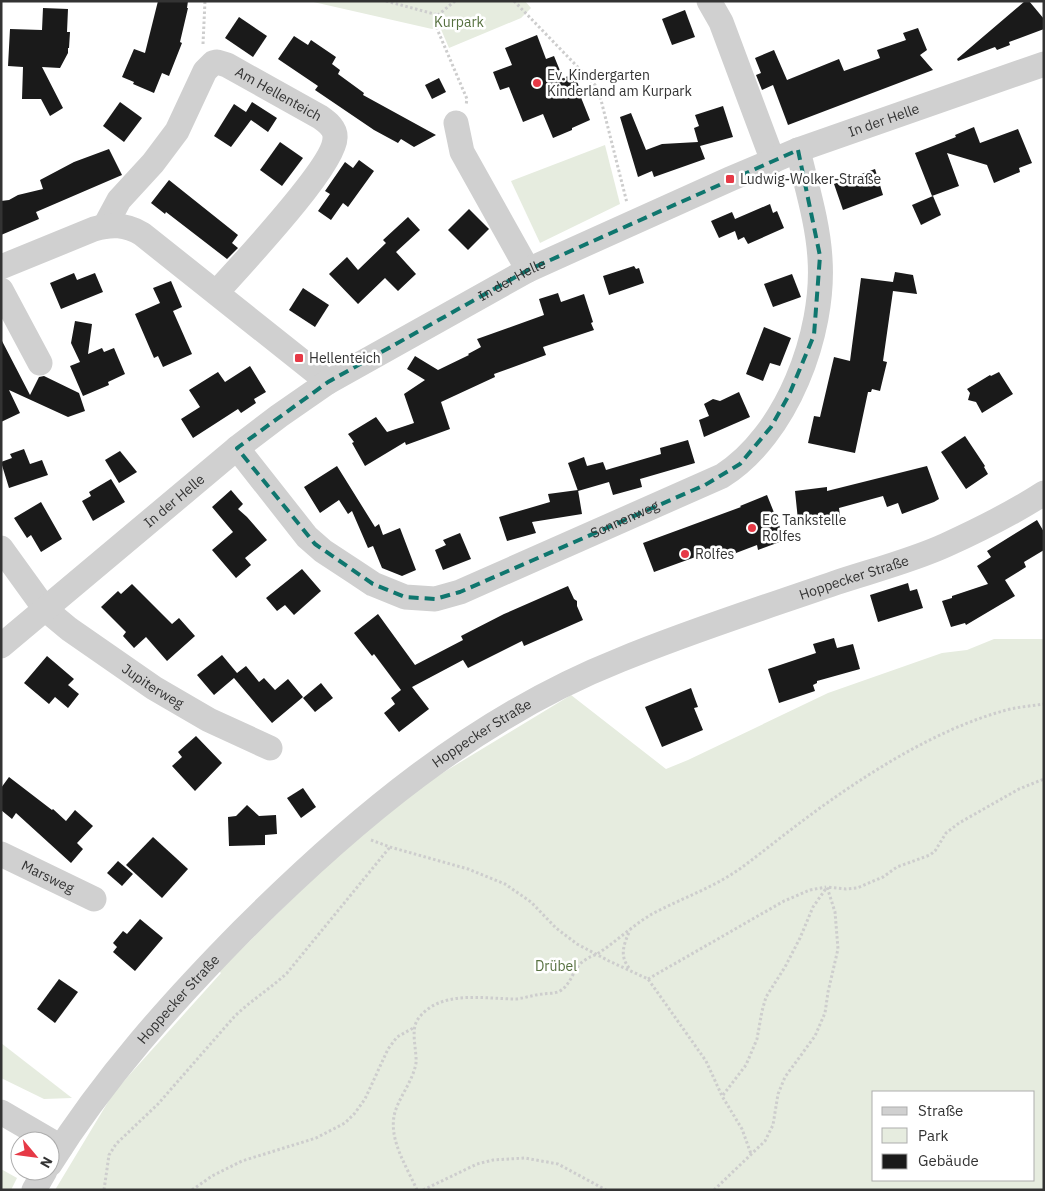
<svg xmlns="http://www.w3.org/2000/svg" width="1045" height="1191" font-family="'IBM Plex Sans',sans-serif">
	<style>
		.green { fill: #e6ecdf; fill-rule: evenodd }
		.building { fill: #1a1a1a }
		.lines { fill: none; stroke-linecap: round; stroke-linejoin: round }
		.path { stroke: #cdcdcd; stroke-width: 3; stroke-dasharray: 2.5 2.5; stroke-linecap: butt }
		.minor { stroke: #d0d0d0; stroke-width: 25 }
		.marked { fill: none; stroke: #0f766e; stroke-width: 4; stroke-dasharray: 10 6; stroke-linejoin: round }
		.poi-dot { fill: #e63946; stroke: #fff; stroke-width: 2 }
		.labels { text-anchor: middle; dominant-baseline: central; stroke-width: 5; stroke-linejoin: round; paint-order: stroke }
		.park-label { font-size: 14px; fill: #56703f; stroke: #fff }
		.poi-label { font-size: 14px; fill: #333; stroke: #fff; text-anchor: start }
		.street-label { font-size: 14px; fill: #333; stroke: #fff }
	</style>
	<rect width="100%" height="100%" fill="#fff"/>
	<g class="green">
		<path d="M309,1H525L531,8L521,18L449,48L440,27L432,29Z"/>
		<path d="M605,145L620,204L540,243L511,181Z"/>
		<path d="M994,639H1044V1190H55L114,1092L221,973L219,971L337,855L421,786L571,695L666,769L688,760L828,693L942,653L967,650ZM874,1092H1034V1180H874Z"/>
		<path d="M1,1043L72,1098L44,1099L1,1078Z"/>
		<path d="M1,1169L17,1178L11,1190H1Z"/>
	</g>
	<g class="building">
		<path d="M158,1H188L187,8H188L180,42L182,43L169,76L162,73L154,93L133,84L134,82L122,77L134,49L145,53Z"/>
		<path d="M1025,1H1029L1044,19V29L1009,42L1010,45L997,50L995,47L958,61L957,59Z"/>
		<path d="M43,8L68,9L67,32H70L69,48H68V53L60,68L42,67L63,108L50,116L41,99H22L23,67L8,66L10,29L42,30Z"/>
		<path d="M685,10L695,37L672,45L662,19Z"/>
		<path d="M239,17L267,36L253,57L225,38Z"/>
		<path d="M918,28L927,50L920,55L933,70L788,125L773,85L762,90L756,75L761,73L755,58L774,50L787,80L839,59L844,71L880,58L877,50L906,40L903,33Z"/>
		<path d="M537,35L546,59L554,56L563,78L574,74L580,89L578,90L590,120L572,128V130L553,138L543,114L523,122L509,87L500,90L493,72L512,65L505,48Z"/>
		<path d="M294,36L308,45L311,40L336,57L332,64L340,70L338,74L364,93L363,95L436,135L414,147L401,139L398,143L374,130L315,90L318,86L278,59Z"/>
		<path d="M439,78L446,92L432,99L425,85Z"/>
		<path d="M120,102L142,118L124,142L103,126Z"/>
		<path d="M252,102L277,118L268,132L251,120L231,147L214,136L234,104L246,112Z"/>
		<path d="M723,106L733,137L700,146L705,159L654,177L652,171L638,177L620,117L631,113L646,150L662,144L698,142L694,128L699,126L695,115Z"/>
		<path d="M974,127L980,143L1018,129L1032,163L1019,168L1020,172L994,183L987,165L947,153L959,186L932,196L915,153L956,137L955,135Z"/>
		<path d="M280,142L303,158L282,186L260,170Z"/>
		<path d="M109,149L122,175L36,212L39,219L1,235V201L9,200L18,195L43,189L40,180L74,162Z"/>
		<path d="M359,160L374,171L348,207L343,203L331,220L318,211L330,194L325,191L345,162L353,168Z"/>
		<path d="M875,169L883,195L843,210L834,184Z"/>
		<path d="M169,180L238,235L232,243L238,248L227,259L166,212L165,214L151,203Z"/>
		<path d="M933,196L941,215L921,225L912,205Z"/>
		<path d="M770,204L773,213L777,211L784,228L748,244L744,237L738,240L735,231L719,238L711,221L732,212L735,219Z"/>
		<path d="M469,209L489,229L468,250L448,230Z"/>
		<path d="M408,217L420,230L396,252L416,274L398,291L385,278L358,304L329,274L347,257L358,270L386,243L383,240Z"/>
		<path d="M634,266L636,269L639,268L644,283L609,295L603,276Z"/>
		<path d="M895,272L913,275L917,294L893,291L883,361L887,362L880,391L872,389L871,392H868L855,453L808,443L814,416L820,417L834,357L850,361L861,278L893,282Z"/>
		<path d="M74,273L77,280L95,273L103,292L61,309L50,283Z"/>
		<path d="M792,274L801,297L773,307L764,284Z"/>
		<path d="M171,281L182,307L173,311L192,354L163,367L158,356L154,358L135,314L160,303L153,288Z"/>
		<path d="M303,288L329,305L315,327L289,310Z"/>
		<path d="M558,293L561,302L584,294L593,322L591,323L594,330L543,347L546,355L494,374L495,377L441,402L450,429L406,445L405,442L365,466L352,443L354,442L348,434L376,417L387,432L414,423L404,394L425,380L407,369L415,356L438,370L469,355L468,354L481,347L477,339L544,315L539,299Z"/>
		<path d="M75,321L92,324L88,354L102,348L104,352L114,348L125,374L108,382L109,385L83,396L70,366L80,362L71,343Z"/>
		<path d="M764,327L791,338L780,366L770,363L763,381L746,374Z"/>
		<path d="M1,339L30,395L39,377L44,376L79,393L85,411L68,417L9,390L20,413L1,422Z"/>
		<path d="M250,366L266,392L254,399L256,403L241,413L238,409L193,438L181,419L200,407L189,390L218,372L225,382Z"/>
		<path d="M999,372L1013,394L982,413L976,402L968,400L970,393L967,389L990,375L991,376Z"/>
		<path d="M739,392L750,417L704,437L699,420L709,416L704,404L713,399L720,401Z"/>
		<path d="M965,436L985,466L984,467L988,474L966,489L941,452Z"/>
		<path d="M688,440L695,463L640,479L642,487L613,495L609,482L578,491L568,463L584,457L587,466L603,462L606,470L661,454L660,448Z"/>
		<path d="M24,449L30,464L42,460L48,475L9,488L1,462L12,458L10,454Z"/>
		<path d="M120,451L137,472L119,483L105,460Z"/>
		<path d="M337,466L375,527L379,524L383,535L400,528L416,570L402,576L382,568L373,546L368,548L352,511L348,514L339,500L320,513L304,487Z"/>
		<path d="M927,466L939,499L934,502L902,514L898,503L887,507L883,496L839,508L840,516L798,520L795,491L827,487V491Z"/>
		<path d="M111,479L125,502L93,521L82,501L91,496L89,492Z"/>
		<path d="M231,490L243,504L238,509L247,517L267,540L245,558L251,565L236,578L212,550L233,532L212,507Z"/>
		<path d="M578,490L582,514L532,522L536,533L507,541L499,517L550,502L548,494Z"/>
		<path d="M767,495L785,540L758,550L757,545L715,561L712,551L654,572L643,543L741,507L740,506Z"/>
		<path d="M41,502L62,539L41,552L31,535L27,538L14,518Z"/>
		<path d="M1037,520L1044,532V550L1024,562L1026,567L1005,580L1015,596L966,625L965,623L951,627L942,601L952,598V596L988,584L977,566L991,557L987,551Z"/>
		<path d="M460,533L471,559L443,570L435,550L446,545L443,540Z"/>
		<path d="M302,569L321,591L294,615L285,605L277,611L266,598Z"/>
		<path d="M908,583L910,591L917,589L923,608L878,622L870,595Z"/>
		<path d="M132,584L172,624L179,618L195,636L167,661L146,637L134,648L123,636L126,632L101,607L118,591L121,594Z"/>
		<path d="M568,586L574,599L577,601V606L583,620L524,646L522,641L468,668L463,660L412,687L429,709L399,732L384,713L395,704L391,698L401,690L374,654L372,656L354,633L378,614L415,665L463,640L461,636L504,614Z"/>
		<path d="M834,638L837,648L853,644L860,669L817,681V683L813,685L815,691L779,703L768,669L816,653L813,644Z"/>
		<path d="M222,655L237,673L246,666L259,682L264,678L275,690L288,679L303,697L272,723L234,678L214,695L197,675Z"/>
		<path d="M47,656L74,679L68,685L79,694L68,708L55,697L49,704L24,683Z"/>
		<path d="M321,683L333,698L315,712L303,698Z"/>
		<path d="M691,688L698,707L694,708L703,730L662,747L645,707Z"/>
		<path d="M196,736L222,763L195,791L172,766L182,757L178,752Z"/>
		<path d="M9,777L52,810L53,809L66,821L75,810L93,826L77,843L83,849L71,863L16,813L12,819L1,810V788Z"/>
		<path d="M303,788L316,807L301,818L287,798Z"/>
		<path d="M247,805L259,816L276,815L277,834L265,835V845L229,846L228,817L236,816Z"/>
		<path d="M153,837L188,869L162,898L126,865Z"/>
		<path d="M118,861L133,874L122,886L107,873Z"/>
		<path d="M140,919L163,938L135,971L113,952L117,947L113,943L123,931L127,934Z"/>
		<path d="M59,979L78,992L55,1023L37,1009Z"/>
	</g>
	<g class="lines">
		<g class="path">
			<path d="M386,1L438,15"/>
			<path d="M455,1L438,15L435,24L467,99L466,105"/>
			<path d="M514,1L597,87L600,96L627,203"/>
			<path d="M203,44L205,1"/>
			<path d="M371,840L390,847L468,869L505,884L531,902L556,928L577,944L609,961L648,979L706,1061L722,1096L742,1129L751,1154"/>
			<path d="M629,968C619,955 624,944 630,930"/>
			<path d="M648,979L784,901L810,890L826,887"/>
			<path d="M723,1095L746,1065L757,1039L762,1011L766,997L785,967L800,938L813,907L827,887"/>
			<path d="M104,1190L109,1155L116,1144L158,1104L234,1017C250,1001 270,989 287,973L390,847"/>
			<path d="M192,1190L212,1176L242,1161L316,1138L345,1123L355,1113L365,1099L388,1049L397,1037L415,1027"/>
			<path d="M417,1190C406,1165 386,1136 396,1109C402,1093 413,1080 416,1063C417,1050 410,1030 418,1019C440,989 484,999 516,999C525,998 533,995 542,994C548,993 555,994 560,991C572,984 573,967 585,960C589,957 593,956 597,954C616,942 633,925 652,914C682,898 713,888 741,868C764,851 786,833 809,816C866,774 935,730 1003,711C1016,707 1031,706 1044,704"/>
			<path d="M423,1190L477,1164L493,1160L525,1158L558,1164L606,1190"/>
			<path d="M714,1190L765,1141L773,1125L778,1094L785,1077L815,1036L825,1013L828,992L838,949L835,912L827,887L846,889L857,888L883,877L897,867L930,855L935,851L946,833L959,823L1019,789L1044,779"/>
		</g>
		<g class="minor">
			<path d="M709,1L721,22L773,161"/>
			<path d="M456,123L462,152L528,270"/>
			<path id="s1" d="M105,226L119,200L153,163L177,131L205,71L213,63L217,62L227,65L320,117C327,122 336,128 335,138C335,166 239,267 217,292"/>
			<path d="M1,267L94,229C111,224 126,224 142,234L328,382"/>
			<path d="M1,290L40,363"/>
			<path id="s2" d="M237,448L307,537L323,551L355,572L373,584L405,597L435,599L460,592L722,476C787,435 825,333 820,259C818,222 806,185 798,150"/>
			<path id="s3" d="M1,548L45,609L69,629L154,688L209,720L270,748"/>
			<path id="s4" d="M1,646L237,448L279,416L328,382L528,270L730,179L798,150L1044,64"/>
			<path id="s5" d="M1,854L94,899"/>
			<path d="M1,1112L61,1147"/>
			<path id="s6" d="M50,1164C104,1078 171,1003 242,931C352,821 474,718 620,660C690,631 763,608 835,583C871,571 911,561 946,545C979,530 1013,513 1044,493"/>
			<path d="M34,1190L45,1171"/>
		</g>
	</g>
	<path class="marked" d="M798,150L820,256L814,335L789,395L771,427L740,464L705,485L460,592L435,599L405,597L373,584L315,544L237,448L328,382L528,270Z"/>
	<g class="poi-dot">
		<circle cx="537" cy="83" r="5"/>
		<rect x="725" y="174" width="10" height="10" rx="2.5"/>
		<rect x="294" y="353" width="10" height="10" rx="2.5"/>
		<circle cx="752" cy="528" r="5"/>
		<circle cx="685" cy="554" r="5"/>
	</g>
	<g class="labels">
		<g class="park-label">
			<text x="459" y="22">Kurpark</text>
			<text x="556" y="966">Drübel</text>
		</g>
		<g class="poi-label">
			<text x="547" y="75">Ev. Kindergarten<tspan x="547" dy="16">Kinderland am Kurpark</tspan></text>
			<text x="740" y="179">Ludwig-Wolker-Straße</text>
			<text x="309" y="358">Hellenteich</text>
			<text x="762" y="520">EC Tankstelle<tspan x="762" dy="16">Rolfes</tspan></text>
			<text x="695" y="554">Rolfes</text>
		</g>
		<g class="street-label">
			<text stroke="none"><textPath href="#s1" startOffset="271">Am Hellenteich</textPath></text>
			<text stroke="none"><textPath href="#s4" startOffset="1036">In der Helle</textPath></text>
			<text stroke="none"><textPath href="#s4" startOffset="631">In der Helle</textPath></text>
			<text stroke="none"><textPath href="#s4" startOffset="226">In der Helle</textPath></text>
			<text stroke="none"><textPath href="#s2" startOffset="465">Sonnenweg</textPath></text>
			<text stroke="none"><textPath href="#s6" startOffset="1019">Hoppecker Straße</textPath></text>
			<text stroke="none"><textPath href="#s3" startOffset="208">Jupiterweg</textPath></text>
			<text stroke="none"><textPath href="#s6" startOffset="614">Hoppecker Straße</textPath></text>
			<text stroke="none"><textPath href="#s5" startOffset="52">Marsweg</textPath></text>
			<text stroke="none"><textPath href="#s6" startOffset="209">Hoppecker Straße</textPath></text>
		</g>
	</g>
	<rect width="1045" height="1191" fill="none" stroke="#333333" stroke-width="5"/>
	<rect x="872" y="1091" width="162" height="90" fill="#ffffff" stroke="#adadad"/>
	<rect x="882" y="1107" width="25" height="8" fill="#d0d0d0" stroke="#adadad"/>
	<text x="918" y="1116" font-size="15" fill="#333333">Straße</text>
	<rect x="882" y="1128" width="25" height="15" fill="#e6ecdf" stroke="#adadad"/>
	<text x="918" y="1141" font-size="15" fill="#333333">Park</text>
	<rect x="882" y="1154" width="25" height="15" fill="#1a1a1a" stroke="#adadad"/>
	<text x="918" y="1166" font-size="15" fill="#333333">Gebäude</text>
	<g transform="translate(35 1156) rotate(119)"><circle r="24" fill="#ffffff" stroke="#adadad"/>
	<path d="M0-4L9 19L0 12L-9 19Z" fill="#e63946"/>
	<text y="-8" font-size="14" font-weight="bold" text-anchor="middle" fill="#333333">N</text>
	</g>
</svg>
